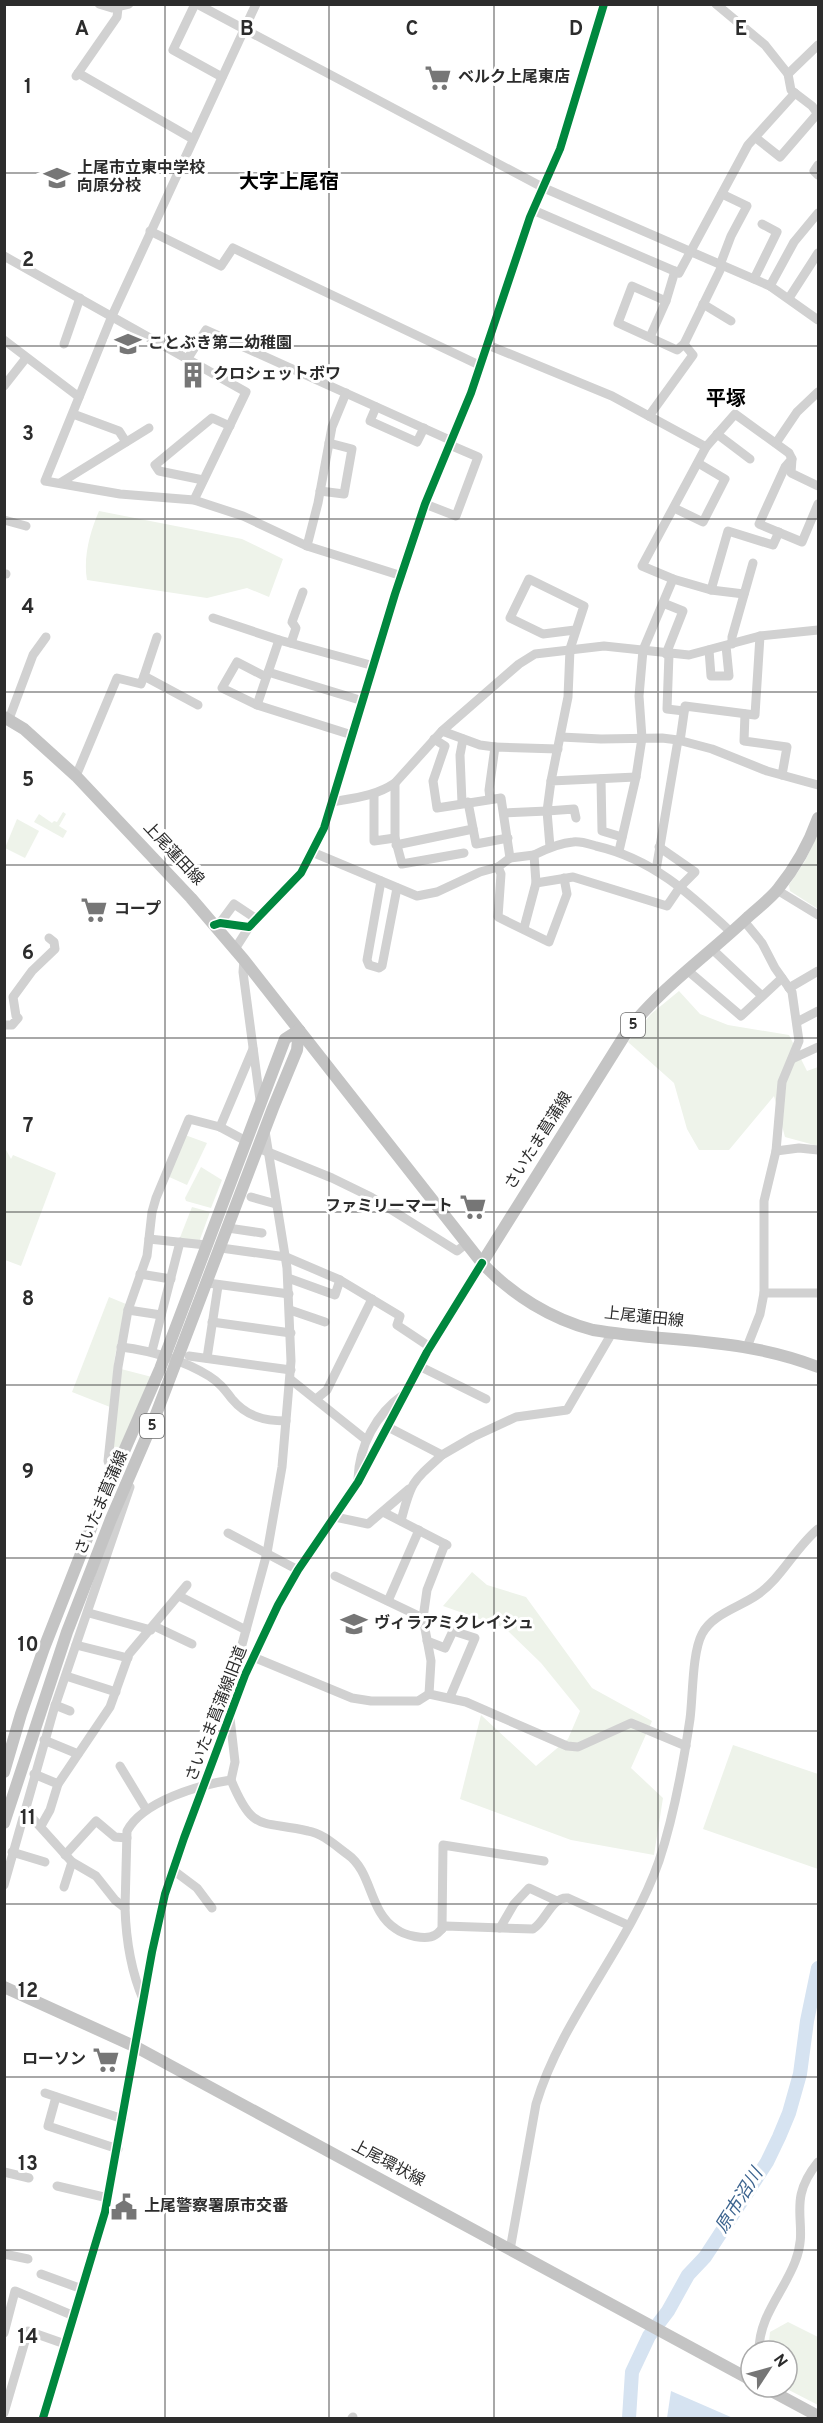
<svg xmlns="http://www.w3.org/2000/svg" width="823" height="2423" font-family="Overpass,'Noto Sans JP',sans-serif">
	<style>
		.green { fill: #eef3ea }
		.water { fill: #d6e3f1 }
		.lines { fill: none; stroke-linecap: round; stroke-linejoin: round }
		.river { stroke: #d6e3f1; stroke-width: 14 }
		.minor { stroke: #d1d1d1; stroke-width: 9 }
		.major { stroke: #c4c4c4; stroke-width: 12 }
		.cycleway-casing { stroke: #fff; stroke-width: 11 }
		.cycleway { stroke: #00873e; stroke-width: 8 }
		.grid { fill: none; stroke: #2c2c2c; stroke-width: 1.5; stroke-opacity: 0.55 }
		.labels { text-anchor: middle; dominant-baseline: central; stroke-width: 6; stroke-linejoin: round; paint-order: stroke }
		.shield { fill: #fff; stroke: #6b6b6b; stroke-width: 1.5 }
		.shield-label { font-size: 15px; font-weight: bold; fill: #2c2c2c }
		.poi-label { font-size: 16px; font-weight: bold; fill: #2c2c2c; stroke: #fff; text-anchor: start }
		.street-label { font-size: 16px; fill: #2c2c2c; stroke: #fff }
		.water-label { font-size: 18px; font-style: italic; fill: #3b638e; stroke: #fff }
		.quarter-label { font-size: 20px; font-weight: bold; fill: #000; stroke: #fff }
		.grid-label { font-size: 20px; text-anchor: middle; font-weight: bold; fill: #2c2c2c; stroke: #fff; stroke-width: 6; stroke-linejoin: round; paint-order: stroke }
	</style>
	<rect width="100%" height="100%" fill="#fff"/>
	<g class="green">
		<path d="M99,511L242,539L283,559L269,597L247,588L207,598L87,580C83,557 90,532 99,511Z"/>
		<path d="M63,812L66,814L59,826L67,831L63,838L34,822L39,814L52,823L54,821L57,822Z"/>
		<path d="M17,819L39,831L25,858L5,848Z"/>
		<path d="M818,833V909L790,891L789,885L805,861Z"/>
		<path d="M679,991L700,1014L728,1025L789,1035L807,1071L818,1067V1146L785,1137L774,1096L729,1150H699L687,1129L674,1083L628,1042L651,1014Z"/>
		<path d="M185,1135L207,1143L187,1185L167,1176Z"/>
		<path d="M5,1148L11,1159L13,1155L56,1173L21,1266L5,1260Z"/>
		<path d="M201,1167L222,1180L211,1208L186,1201L185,1198Z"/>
		<path d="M192,1207L210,1212L199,1242L179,1240Z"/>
		<path d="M109,1297L126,1304L115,1356L110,1407L72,1392Z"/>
		<path d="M121,1369L152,1377L116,1465L111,1455Z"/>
		<path d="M472,1572L487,1585L526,1597L592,1688L652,1721L631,1768L663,1798L654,1855L571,1840L460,1799L481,1715L536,1766L568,1739L580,1711L541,1663L505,1628L443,1606Z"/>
		<path d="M733,1745L818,1774V1869L703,1829Z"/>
		<path d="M788,2322L818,2337V2405L783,2387H787V2351H768L770,2332Z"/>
	</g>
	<path class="water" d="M671,2391L733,2418H667Z"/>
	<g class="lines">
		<path class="river" d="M629,2418L632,2372L649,2336L668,2311L688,2275L705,2257L767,2162L779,2137L789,2113L800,2074L807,2021L818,1968"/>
		<g class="minor">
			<path d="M99,4L112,8L129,4"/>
			<path d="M195,4L173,50L222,77"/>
			<path d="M197,4L544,188L770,286L818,320"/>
			<path d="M256,4L112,316L45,481L120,494L194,500L243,516L307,546"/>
			<path d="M716,4L765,45L788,74L791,90L812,106L818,114"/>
			<path d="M78,73L193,139"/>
			<path d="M788,74L818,45"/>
			<path d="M76,76L117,17L118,8"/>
			<path d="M756,138L780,157L818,113"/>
			<path d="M818,165L814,171L818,175"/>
			<path d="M533,210L679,273L748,145L795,93"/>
			<path d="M150,231L221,266L233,248L479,365"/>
			<path d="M4,256L246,392L194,500"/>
			<path d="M720,265L731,236L747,206L722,194"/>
			<path d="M754,279L777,232L762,224"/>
			<path d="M770,286L794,242L818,213"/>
			<path d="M789,298L818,253"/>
			<path d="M666,301L632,286L618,323L677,350L684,344L722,266"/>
			<path d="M703,304L731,321"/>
			<path d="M650,337L666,301L675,271"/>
			<path d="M4,340L79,397"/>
			<path d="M64,344L80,298"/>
			<path d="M488,345L612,396L706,447L735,414L789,453L792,459L791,473L818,486"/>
			<path d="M188,358L206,330L452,441"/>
			<path d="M4,386L26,358"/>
			<path d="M346,393L332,427L318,503L307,546L402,576"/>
			<path d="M376,407L370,421L417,442L424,428"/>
			<path d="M73,414L119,431L126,442"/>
			<path d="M649,416L693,355L684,344"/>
			<path d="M717,434L750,459"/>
			<path d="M776,443L797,412L818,392"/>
			<path d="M792,459L785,467L759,524L802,542L818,504"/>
			<path d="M203,480L159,471L155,465L212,418L230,426"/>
			<path d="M60,483L149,428"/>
			<path d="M320,491L344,494L352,449L329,443"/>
			<path d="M425,504L456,516L478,457L450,445"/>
			<path d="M674,508L703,522L725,479L698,463"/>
			<path d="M4,520L26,526"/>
			<path d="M4,574H6"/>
			<path d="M673,579L711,590L728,531L773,545L779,532"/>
			<path d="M711,590L744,594"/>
			<path d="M663,603L683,611L666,654"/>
			<path d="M213,618L279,640"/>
			<path d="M291,643L296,628L292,622L303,592"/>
			<path d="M732,644V637L753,563"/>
			<path d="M709,650L711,676H729L726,646"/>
			<path d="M669,654L667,709L684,711"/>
			<path d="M268,672L363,701"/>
			<path d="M144,676L157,637"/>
			<path d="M257,705L222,688L237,662L266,677"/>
			<path d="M745,714L744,741L787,747L782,775"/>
			<path d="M9,719L33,655L46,637"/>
			<path d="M442,731L519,664L535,654L604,646L689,655L760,636L818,630"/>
			<path d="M352,735L257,705L279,640L374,666"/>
			<path d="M561,737L601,739L662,738L678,740L712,749L767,771L818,785"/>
			<path d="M680,741L685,706L755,715L760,636"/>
			<path d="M76,776L117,678L141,684L144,676L198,705"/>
			<path d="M601,779L602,831L622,837"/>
			<path d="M551,781L568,697L570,649L584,606L529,579L510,618L543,634L575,630"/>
			<path d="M395,783V838L402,864L464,853"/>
			<path d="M374,794V841L395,838"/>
			<path d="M490,799L489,790L495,747L558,749"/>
			<path d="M332,802C354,798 376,796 395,783L442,731L480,745L495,747"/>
			<path d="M468,802L476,844L508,838"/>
			<path d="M462,803L460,755L463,739"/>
			<path d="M505,813L547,811L550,847"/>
			<path d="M576,818L574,809L547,811L551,781L636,777"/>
			<path d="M396,845L473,829"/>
			<path d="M619,851L636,777L642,738L639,696L643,650L673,579L642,566L706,447"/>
			<path d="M312,852L417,896L437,892L480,872L498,867L510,858L501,798L437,808L433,781L445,746L434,739"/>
			<path d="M510,858L534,855"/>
			<path d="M498,867L501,874L498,917L549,942L567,894L564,878"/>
			<path d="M656,870L678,740"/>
			<path d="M381,881L367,960L369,965L379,968L382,966L397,888"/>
			<path d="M536,883L573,877L667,906L680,887L695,872L659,847"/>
			<path d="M777,890L818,915"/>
			<path d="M744,921L762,943L775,968L792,992L799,1041L782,1082L776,1151L764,1201V1293L760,1314L747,1347"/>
			<path d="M220,923L234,904L255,918"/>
			<path d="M214,925L220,923L249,927L301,873L324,828L395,594L425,504L471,393L530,217L560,149L604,4"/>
			<path d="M524,928L536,883L534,855C546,849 559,843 573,842C581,841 589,844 596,846C653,859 690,894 732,933"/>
			<path d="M235,949L249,927"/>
			<path d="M712,949L762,996"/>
			<path d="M244,960L243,972L260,1100"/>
			<path d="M687,970L741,1016L782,978"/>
			<path d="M789,988L818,971"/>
			<path d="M797,1022L818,1011"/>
			<path d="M4,1025H12L18,1018L16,1016L13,997L32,971L55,949L54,942L49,938"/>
			<path d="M792,1059L818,1047"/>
			<path d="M220,1127L253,1049"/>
			<path d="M263,1150L332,1178L371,1197L457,1251L467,1243"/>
			<path d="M776,1151L799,1148L818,1150"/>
			<path d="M251,1197L276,1204"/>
			<path d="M228,1228L262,1233"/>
			<path d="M149,1239L206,1245"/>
			<path d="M221,1248L286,1257L340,1280L400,1316L397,1325L430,1347"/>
			<path d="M140,1274L171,1279"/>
			<path d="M288,1278L335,1295L340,1280"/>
			<path d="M208,1283L289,1294"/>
			<path d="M764,1293H818"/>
			<path d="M128,1310L161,1315"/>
			<path d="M290,1310L325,1322"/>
			<path d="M212,1322L291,1333"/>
			<path d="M121,1347C153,1351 181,1359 209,1376C219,1382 225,1390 232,1399C246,1416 264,1421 286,1421"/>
			<path d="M152,1351L180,1242"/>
			<path d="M189,1356L291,1370"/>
			<path d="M207,1358L218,1286"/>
			<path d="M419,1366L486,1399"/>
			<path d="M290,1379L365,1439"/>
			<path d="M316,1399L327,1390L372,1299"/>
			<path d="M388,1427L442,1455L473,1437L516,1417L567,1410L612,1333"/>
			<path d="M114,1476L108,1461L118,1367L128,1310L147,1256L152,1212L156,1198L189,1119L220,1127L246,1141"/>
			<path d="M358,1479C359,1446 376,1414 403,1395"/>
			<path d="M383,1512L447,1545"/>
			<path d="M335,1517L368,1524L409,1489"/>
			<path d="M401,1521C411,1482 412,1482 442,1455"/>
			<path d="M228,1533L298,1570"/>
			<path d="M335,1576L423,1618"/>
			<path d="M179,1596L246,1630"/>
			<path d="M388,1601L419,1530"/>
			<path d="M89,1613L151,1630"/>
			<path d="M154,1626L192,1644"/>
			<path d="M427,1641L445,1648L453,1631L475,1638L450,1697"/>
			<path d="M76,1645L128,1658"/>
			<path d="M253,1657L352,1698L371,1701H418L429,1694L466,1702L567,1746L578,1747L631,1723L686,1746"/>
			<path d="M245,1675L240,1661V1652L267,1553L282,1467L291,1361L287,1268L265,1131"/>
			<path d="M66,1676L116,1692"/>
			<path d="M429,1694L431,1661L423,1618L427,1590L445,1544"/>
			<path d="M55,1705L70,1711"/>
			<path d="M230,1718L235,1762L231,1780"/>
			<path d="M44,1740L78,1754"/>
			<path d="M120,1766L146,1809"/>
			<path d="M34,1774L58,1784L50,1810L41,1826"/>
			<path d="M58,1784L110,1707L129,1654L187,1585"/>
			<path d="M25,1810L72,1862L96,1876L115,1900L125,1908C126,1939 131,1971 143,1999"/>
			<path d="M12,1852L45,1862"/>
			<path d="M65,1855L96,1821L115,1837L127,1838"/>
			<path d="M173,1870L197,1888L212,1908"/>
			<path d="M4,1885L54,1709L130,1487"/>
			<path d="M64,1887L72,1862"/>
			<path d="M125,1908L127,1831C143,1801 199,1785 231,1780C253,1833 260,1820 308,1831C322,1833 336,1846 347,1854C373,1872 368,1911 396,1929C404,1935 426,1941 435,1935C439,1933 442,1928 445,1926L533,1929C546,1921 552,1896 568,1898L628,1925"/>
			<path d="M500,1928L514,1904L529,1888L557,1901"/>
			<path d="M442,1929L443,1845L544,1861"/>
			<path d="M45,2093L123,2119"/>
			<path d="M56,2097L48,2126L118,2149"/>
			<path d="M4,2172L29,2178"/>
			<path d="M57,2186L108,2198"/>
			<path d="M510,2250L536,2104C562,2017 629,1947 659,1861C674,1816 683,1766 690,1719C693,1696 692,1653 702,1634C712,1614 740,1607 757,1595C781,1579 795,1548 818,1529"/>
			<path d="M4,2254L28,2259"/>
			<path d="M41,2274L82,2289"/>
			<path d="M4,2333L15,2291L74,2316"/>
			<path d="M759,2351C759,2316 783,2293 795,2262C811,2223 784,2204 818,2162"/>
			<path d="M4,2413L28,2331L65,2344"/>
			<path d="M43,2418L105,2212L152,1952L165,1894L184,1838L245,1675L278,1605L298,1570L358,1482L427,1352L482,1263"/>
			<path d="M352,2418L353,2417"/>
		</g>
		<g class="major">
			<path d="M4,717L24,729L76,776L191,898L244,960L482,1263C512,1295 551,1319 593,1330C672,1343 741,1337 818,1367"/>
			<path d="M482,1263L628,1030C663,986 708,955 748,917C758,908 770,899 778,889C795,868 809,843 818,818"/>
			<path d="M4,1772L21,1714L44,1648L97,1513L160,1369L285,1039L299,1030"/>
			<path d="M4,1823L67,1632L111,1519L155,1417L273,1108L297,1050L299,1030"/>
			<path d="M4,1987L136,2047L751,2380"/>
			<path d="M764,2387L818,2416"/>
		</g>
		<g class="cycleway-casing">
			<g id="cycleway">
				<path d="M214,925L220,923L249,927L301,873L324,828L395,594L425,504L471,393L530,217L560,149L604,4"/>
				<path d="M43,2418L105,2212L152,1952L165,1894L184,1838L245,1675L278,1605L298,1570L358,1482L427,1352L482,1263"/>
			</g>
		</g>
		<use href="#cycleway" class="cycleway"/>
	</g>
	<path class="grid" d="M165,4V2418M329,4V2418M494,4V2418M658,4V2418M4,173H818M4,346H818M4,519H818M4,692H818M4,865H818M4,1038H818M4,1212H818M4,1385H818M4,1558H818M4,1731H818M4,1904H818M4,2077H818M4,2250H818"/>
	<defs>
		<g id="supermarket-bare" transform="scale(2.07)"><path d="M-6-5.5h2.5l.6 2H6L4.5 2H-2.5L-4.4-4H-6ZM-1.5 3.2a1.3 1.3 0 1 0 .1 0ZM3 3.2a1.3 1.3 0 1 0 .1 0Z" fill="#767676" stroke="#fff" stroke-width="2.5" paint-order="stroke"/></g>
		<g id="school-bare" transform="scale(2.07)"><path d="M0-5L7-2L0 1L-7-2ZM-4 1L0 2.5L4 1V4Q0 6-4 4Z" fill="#767676" stroke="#fff" stroke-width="2.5" paint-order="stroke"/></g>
		<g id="building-bare" transform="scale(2.07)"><path d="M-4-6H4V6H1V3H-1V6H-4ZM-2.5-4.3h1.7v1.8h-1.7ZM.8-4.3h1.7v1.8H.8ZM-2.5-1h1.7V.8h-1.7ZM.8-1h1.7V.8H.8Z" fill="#767676" stroke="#fff" stroke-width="2.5" paint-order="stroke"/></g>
		<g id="civic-bare" transform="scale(2.07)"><path d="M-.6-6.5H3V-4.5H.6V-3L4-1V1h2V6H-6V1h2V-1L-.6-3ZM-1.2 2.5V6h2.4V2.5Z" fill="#767676" stroke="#fff" stroke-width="2.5" paint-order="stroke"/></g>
	</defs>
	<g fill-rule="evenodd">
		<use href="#supermarket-bare" x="438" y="78"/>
		<use href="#school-bare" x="57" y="178"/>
		<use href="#school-bare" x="128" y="344"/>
		<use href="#building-bare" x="193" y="375"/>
		<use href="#supermarket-bare" x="94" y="910"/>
		<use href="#supermarket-bare" x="473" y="1207"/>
		<use href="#school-bare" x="354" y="1624"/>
		<use href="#supermarket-bare" x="106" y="2060"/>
		<use href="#civic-bare" x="124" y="2207"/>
	</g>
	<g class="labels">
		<g class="shield">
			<rect x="621" y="1013" width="24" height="24" rx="4.5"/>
			<rect x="140" y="1414" width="24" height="24" rx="4.5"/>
		</g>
		<g class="shield-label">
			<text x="633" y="1025">5</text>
			<text x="152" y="1426">5</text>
		</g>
		<g class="poi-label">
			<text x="458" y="78">ベルク上尾東店</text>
			<text x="77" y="169">上尾市立東中学校<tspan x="77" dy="18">向原分校</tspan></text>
			<text x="148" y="344">ことぶき第二幼稚園</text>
			<text x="213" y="375">クロシェットボワ</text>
			<text x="114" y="910">コープ</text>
			<text x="453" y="1207" text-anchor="end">ファミリーマート</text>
			<text x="374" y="1624">ヴィラアミクレイシュ</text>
			<text x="86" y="2060" text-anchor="end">ローソン</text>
			<text x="144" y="2207">上尾警察署原市交番</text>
		</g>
		<g class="street-label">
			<text transform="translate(173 854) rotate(47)">上尾蓮田線</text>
			<text transform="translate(539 1141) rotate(-58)">さいたま菖蒲線</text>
			<text transform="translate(644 1318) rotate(6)">上尾蓮田線</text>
			<text transform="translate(102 1503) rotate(-67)">さいたま菖蒲線</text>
			<text transform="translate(217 1714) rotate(-69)">さいたま菖蒲線旧道</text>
			<text transform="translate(388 2164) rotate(28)">上尾環状線</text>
		</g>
		<g class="water-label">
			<text transform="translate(740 2201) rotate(-58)">原市沼川</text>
		</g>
		<g class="quarter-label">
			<text x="289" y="183">大字上尾宿</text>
			<text x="726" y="400">平塚</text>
		</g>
	</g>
	<g class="grid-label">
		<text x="82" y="35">A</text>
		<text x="247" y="35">B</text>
		<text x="412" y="35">C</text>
		<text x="576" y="35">D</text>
		<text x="741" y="35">E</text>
		<text x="28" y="93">1</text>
		<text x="28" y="266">2</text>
		<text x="28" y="440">3</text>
		<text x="28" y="613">4</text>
		<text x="28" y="786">5</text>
		<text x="28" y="959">6</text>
		<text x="28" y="1132">7</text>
		<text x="28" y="1305">8</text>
		<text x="28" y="1478">9</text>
		<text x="28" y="1651">10</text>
		<text x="28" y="1824">11</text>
		<text x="28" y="1997">12</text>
		<text x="28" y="2170">13</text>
		<text x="28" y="2343">14</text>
	</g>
	<rect width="823" height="2423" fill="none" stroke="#2c2c2c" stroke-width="12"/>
	<g transform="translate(769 2369) rotate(54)"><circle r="28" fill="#ffffff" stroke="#ababab" stroke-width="1.5"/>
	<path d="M0-4.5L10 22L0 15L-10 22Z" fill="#767676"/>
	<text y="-9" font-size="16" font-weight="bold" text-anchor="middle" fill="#2c2c2c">N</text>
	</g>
</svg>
